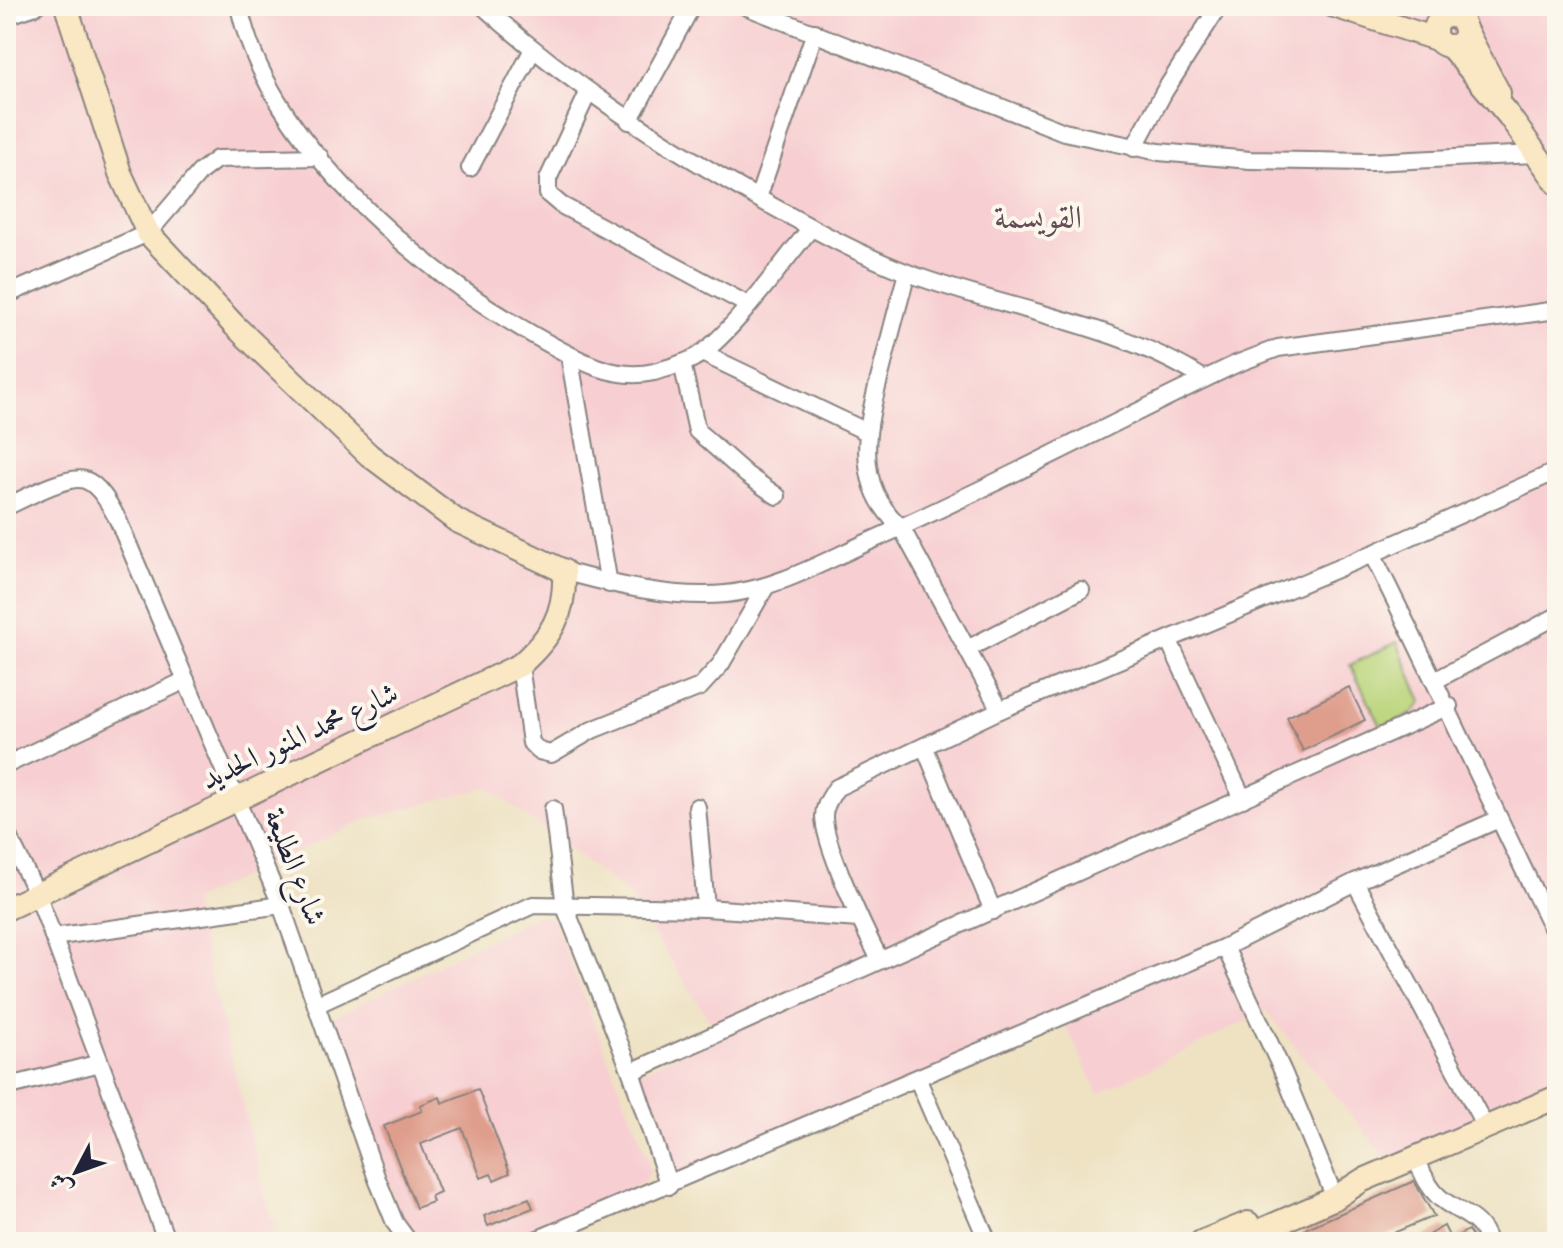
<svg xmlns="http://www.w3.org/2000/svg" width="1563" height="1248" font-family="'IM FELL DW Pica',Amiri,serif">
	<style>
		.built { fill: #f7cfd2 }
		.green { fill: #bad479; stroke: #6e7b5a; stroke-width: 2 }
		.building { fill: #df9d8c }
		.lines { fill: none; stroke-linecap: round; stroke-linejoin: round }
		.street-casing { stroke: #88827f; stroke-width: 20 }
		.secondary-casing { stroke: #88827f; stroke-width: 26 }
		.street { stroke: #fff; stroke-width: 16 }
		.secondary { stroke: #fae7c3; stroke-width: 22 }
		.labels { text-anchor: middle; dominant-baseline: central; stroke-width: 8; stroke-linejoin: round; paint-order: stroke }
		.street-label { font-size: 30px; fill: #22223b; stroke: #fbf7ec }
		.neighbourhood-label { font-size: 32px; fill: #644d57; stroke: #fbf7ec }
	</style>
	<rect width="100%" height="100%" fill="#fbf7ec"/>
	<filter id="ink" filterUnits="userSpaceOnUse"><feTurbulence type="fractalNoise" baseFrequency=".0125" numOctaves="2"/><feDisplacementMap in="SourceGraphic" scale="16" xChannelSelector="R" yChannelSelector="G"/><feConvolveMatrix kernelMatrix="1 2 1 2 8 2 1 2 1" color-interpolation-filters="sRGB"/></filter>
	<filter id="wash" filterUnits="userSpaceOnUse"><feTurbulence type="fractalNoise" baseFrequency=".006" numOctaves="4" result="noise"/><feDisplacementMap in="SourceGraphic" scale="32" xChannelSelector="R" yChannelSelector="G"/><feGaussianBlur stdDeviation="1.8" result="paint"/><feColorMatrix in="noise" values="0 0 0 0 0 0 0 0 0 0 0 0 0 0 0 0 0 1.4 0 .05"/><feComposite in="paint" operator="in"/></filter>
	<g filter="url(#wash)">
		<rect width="100%" height="100%" fill="#eee2c3"/>
		<g class="built">
			<path d="M6,6H1557V1090L1392,1166L1266,1011L1098,1094L1064,1022L673,1189L631,1077L718,1034L628,894L488,787L364,820L192,901L277,1242H6Z"/>
			<path d="M537,915L553,919L649,1160L650,1173L642,1184L505,1242H420L402,1222L332,1018Z"/>
		</g>
		<path class="green" d="M1397,642L1422,702L1412,714L1382,728L1350,665Z"/>
		<g id="blocks">
			<g class="building">
				<path d="M1349,687L1365,720L1303,751L1287,717Z"/>
				<path d="M478,1089L510,1173L494,1180L491,1174L481,1178L462,1128L421,1144L440,1192L431,1196L433,1202L416,1208L384,1126L422,1111L420,1105L440,1097L442,1103Z"/>
				<path d="M1414,1181L1434,1216L1372,1242H1291L1307,1228Z"/>
				<path d="M529,1198L533,1208L488,1226L484,1216Z"/>
				<path d="M1444,1226L1451,1240L1468,1230L1476,1242H1416Z"/>
			</g>
		</g>
	</g>
	<g filter="url(#ink)">
		<use href="#blocks" fill-opacity="0" stroke="#88827f" stroke-width="2"/>
		<g class="lines">
			<g class="street-casing">
				<g id="street">
					<path d="M239,6C266,140 421,272 535,336C571,356 611,382 654,372C667,368 682,365 694,358C727,341 785,259 811,228"/>
					<path d="M483,6C568,83 661,143 761,200C808,226 857,254 908,273C1005,310 1115,322 1204,379"/>
					<path d="M745,6L1064,132L1159,152L1250,160L1371,162L1536,154"/>
					<path d="M1444,6V17"/>
					<path d="M1458,6L1460,20"/>
					<path d="M6,16L36,6"/>
					<path d="M588,93L548,179V194L561,205L748,305"/>
					<path d="M629,121L692,6"/>
					<path d="M1134,148L1164,92L1219,6"/>
					<path d="M470,168L532,51"/>
					<path d="M758,198L815,32"/>
					<path d="M907,273C898,305 890,336 882,368C867,424 851,484 901,527L1000,710"/>
					<path d="M6,295L148,233L200,172L217,159L320,157"/>
					<path d="M702,353L865,431"/>
					<path d="M569,355L609,584"/>
					<path d="M682,363L697,431L747,475L777,496"/>
					<path d="M6,507C23,499 68,474 85,480C100,485 111,507 118,520L281,905L377,1179L395,1223L409,1242"/>
					<path d="M1372,554C1436,681 1494,811 1557,938"/>
					<path d="M564,571C614,585 673,599 726,594C776,589 823,562 868,542C993,487 1113,422 1236,364L1278,348L1557,310"/>
					<path d="M1169,641L1243,799"/>
					<path d="M969,648L1081,590"/>
					<path d="M520,665L531,743L539,751L551,754L592,730L700,687L721,664L765,588"/>
					<path d="M1436,680L1557,616"/>
					<path d="M925,748L993,911"/>
					<path d="M6,765L186,680"/>
					<path d="M697,807L706,908"/>
					<path d="M553,809L565,907L631,1072L669,1186"/>
					<path d="M6,832L38,896L167,1242"/>
					<path d="M1355,882L1486,1128"/>
					<path d="M53,937L281,905"/>
					<path d="M1225,947L1284,1074L1335,1198"/>
					<path d="M880,960C866,933 823,843 824,816C824,805 831,797 836,788L1000,710L1372,554L1557,471"/>
					<path d="M316,1005L533,905L706,908L859,919"/>
					<path d="M631,1072L1449,706"/>
					<path d="M918,1080L988,1242"/>
					<path d="M6,1087L100,1063"/>
					<path d="M1415,1158C1422,1171 1427,1186 1438,1196C1456,1213 1481,1215 1488,1242"/>
					<path d="M531,1242L1225,947L1355,882L1499,819"/>
				</g>
			</g>
			<g class="secondary-casing">
				<g id="secondary">
					<path d="M1334,6L1436,39"/>
					<circle cx="1450" cy="31" r="15"/>
					<path d="M1464,27L1499,93"/>
					<path d="M1450,46L1509,116L1557,183"/>
					<path d="M6,909L520,665C551,637 566,614 564,571L457,521L369,455L235,326L148,233L120,173L66,6"/>
					<path d="M1201,1242L1248,1223"/>
					<path d="M1234,1242L1335,1198L1361,1181L1557,1097"/>
				</g>
			</g>
			<use href="#street" class="street"/>
			<use href="#secondary" class="secondary"/>
		</g>
	</g>
	<g class="labels">
		<g class="street-label">
			<text transform="translate(300 737) rotate(-25)">شارع محمد المنور الحديد</text>
			<text transform="translate(294 867) rotate(69)">شارع الطليعة</text>
		</g>
		<g class="neighbourhood-label">
			<text x="1038" y="219">القويسمة</text>
		</g>
	</g>
	<rect width="1563" height="1248" fill="none" stroke="#fbf7ec" stroke-width="32"/>
	<g transform="translate(76 1172) rotate(229)" stroke="#fbf7ec" stroke-width="6" paint-order="stroke">
	<path d="M0-6L14 30L0 20L-14 30Z" fill="#22223b"/>
	<text y="-12" font-size="22" font-weight="bold" text-anchor="middle" fill="#22223b">ش</text>
	</g>
</svg>
